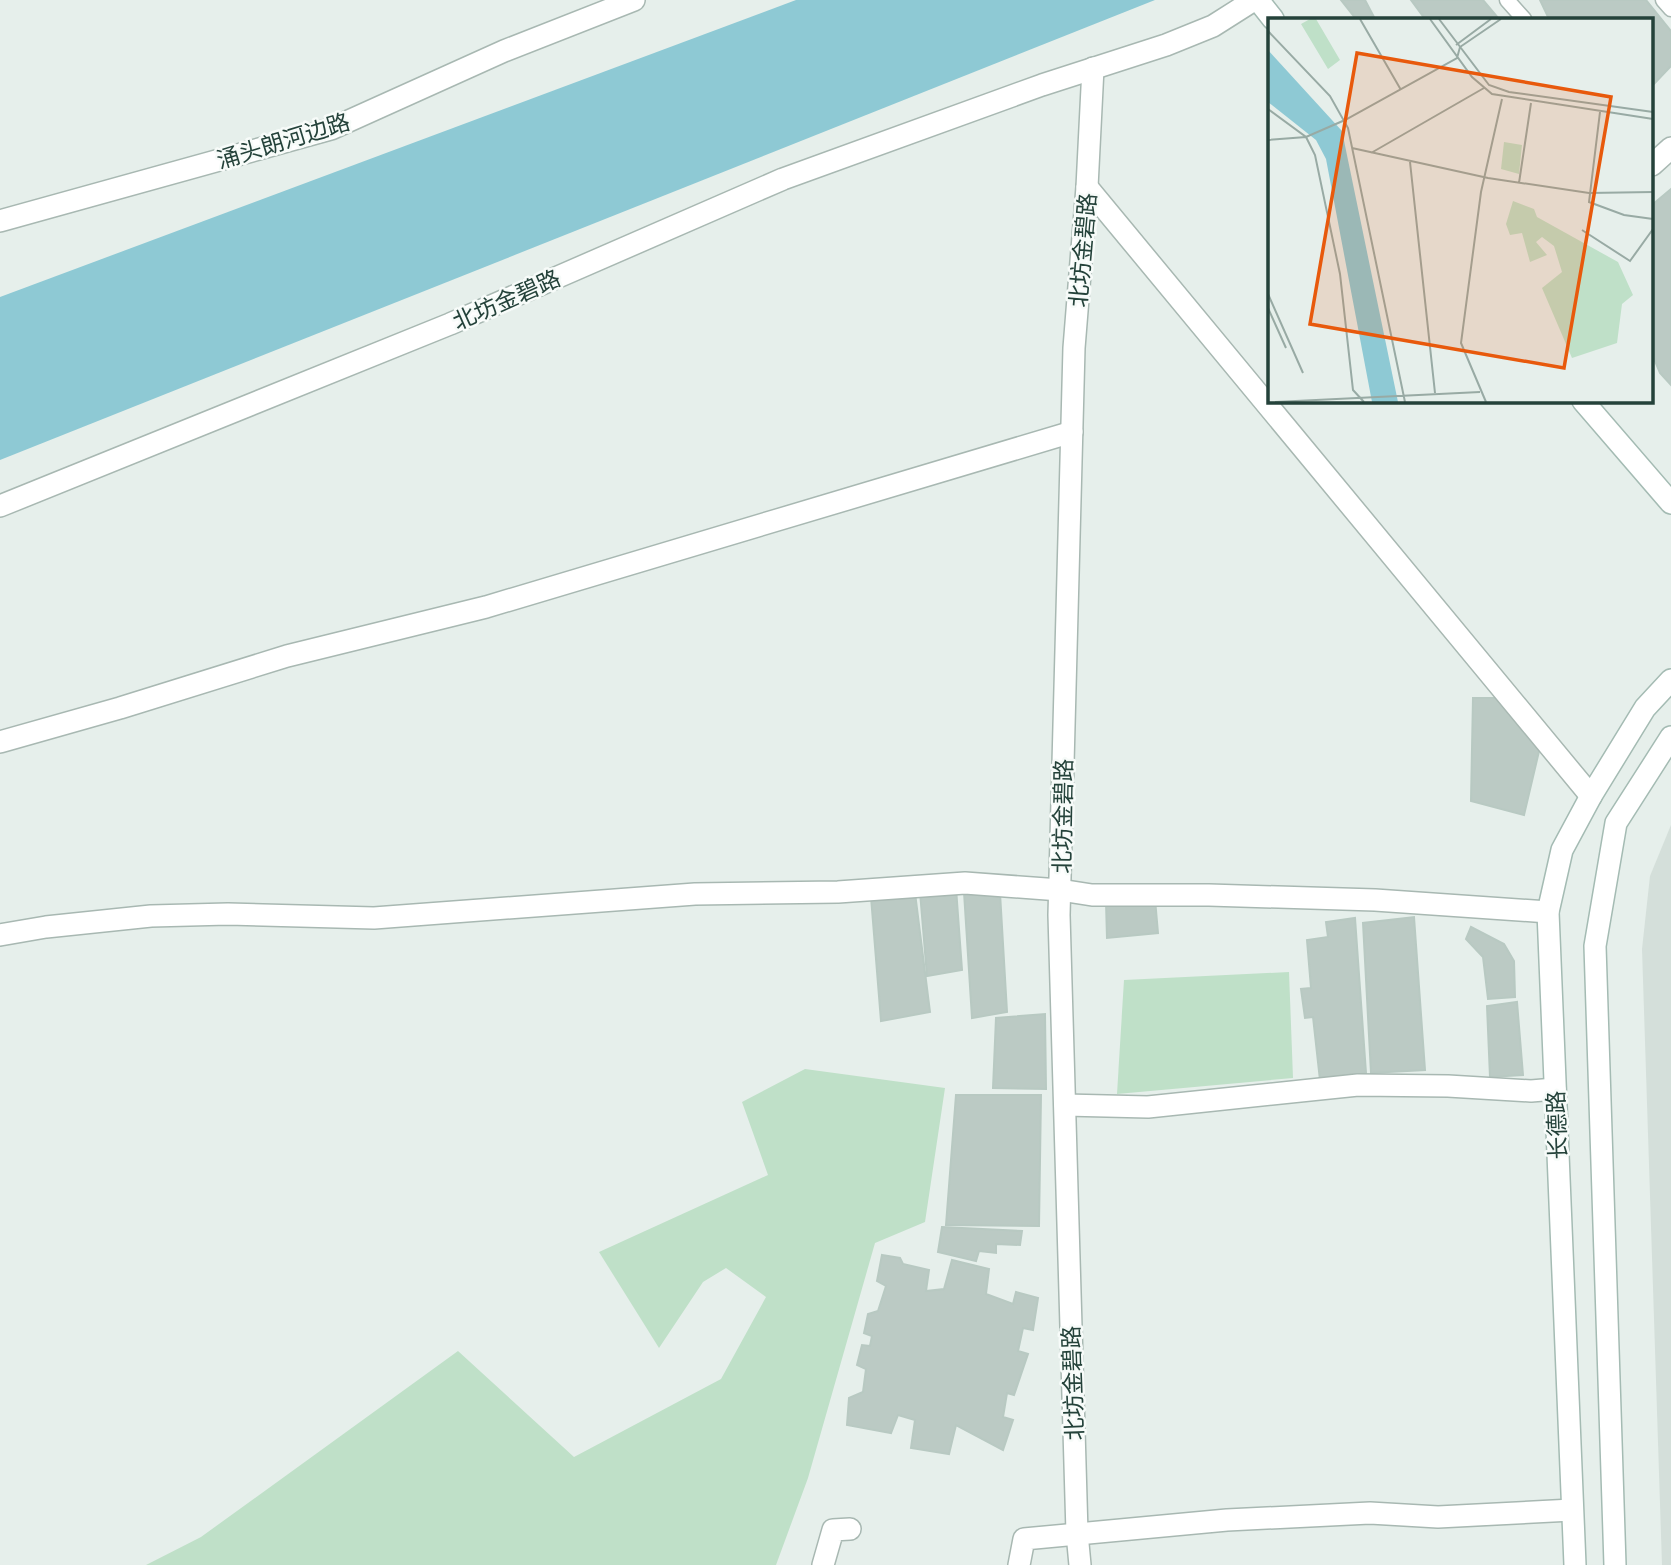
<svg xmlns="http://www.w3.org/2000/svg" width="1671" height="1565" font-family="Barlow,'Noto Sans SC',sans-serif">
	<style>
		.built { fill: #d4dfda }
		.green { fill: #bfe0c8 }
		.water { fill: #8ec9d4 }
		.building { fill: #bbcac4; stroke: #b8c9c2; stroke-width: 2 }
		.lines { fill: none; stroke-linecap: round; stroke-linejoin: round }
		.lane-casing { stroke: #a8b8b2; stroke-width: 17 }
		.street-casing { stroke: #a8b8b2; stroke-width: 24 }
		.secondary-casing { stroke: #a4bbb3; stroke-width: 24 }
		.lane { stroke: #fff; stroke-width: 14 }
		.street { stroke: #fff; stroke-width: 21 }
		.secondary { stroke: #fff; stroke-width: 21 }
		.labels { text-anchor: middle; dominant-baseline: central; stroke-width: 5; stroke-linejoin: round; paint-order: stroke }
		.street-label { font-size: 23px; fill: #24423a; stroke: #f7fbf9 }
		.inset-road { fill: none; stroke: #98aaa4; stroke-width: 2 }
		.view { fill: #e8590c; fill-opacity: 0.15; stroke: #e8590c; stroke-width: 3.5 }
		.inset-edge { fill: none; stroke: #24423a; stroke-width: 3.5 }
	</style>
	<rect width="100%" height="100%" fill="#e6efeb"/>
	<path class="built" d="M1671,825V1565H1662L1642,949L1650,876Z"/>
	<g class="green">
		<path d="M1289,972L1293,1078L1117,1094L1124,980Z"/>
		<path d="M805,1069L945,1088L925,1222L875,1243L808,1478L776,1565H146L201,1537L458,1351L574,1457L721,1379L766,1297L726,1268L703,1282L659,1348L599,1252L768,1175L742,1102Z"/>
	</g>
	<path class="water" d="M796,0H1155L0,460V297Z"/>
	<g class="building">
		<path d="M1341,0H1365L1375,19H1356Z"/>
		<path d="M1411,0H1483L1499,19H1425Z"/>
		<path d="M1540,0H1646L1671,31V66L1652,86V19H1549Z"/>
		<path d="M1671,189V385L1660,373L1652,354V205Z"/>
		<path d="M1473,698H1498L1540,747L1524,815L1471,801Z"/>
		<path d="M956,888L962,970L927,976L920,892Z"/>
		<path d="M964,892L1000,893L1007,1012L972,1018Z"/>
		<path d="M915,893L930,1012L881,1021L871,897Z"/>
		<path d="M1155,899L1158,933L1107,938L1106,902Z"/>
		<path d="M1414,917L1425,1070L1371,1073L1363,923Z"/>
		<path d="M1355,918L1366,1073L1320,1080L1313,1017L1305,1018L1301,989L1311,988L1307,940L1328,937L1326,922Z"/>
		<path d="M1471,927L1504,944L1514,961L1515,997L1488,999L1483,957L1466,939Z"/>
		<path d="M1517,1002L1523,1075L1490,1077L1487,1006Z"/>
		<path d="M1045,1014L1046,1089L993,1088L996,1018Z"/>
		<path d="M956,1095H1041L1039,1226L946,1225Z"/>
		<path d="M942,1227L1022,1231L1020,1245L996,1244V1253L979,1251L976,1261L938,1252Z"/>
		<path d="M882,1255L900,1258L903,1264L929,1270L926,1291L944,1289L952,1260L989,1269L986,1294L1013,1304L1016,1292L1038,1298L1033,1330L1023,1328L1018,1351L1028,1354L1014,1395L1007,1393L1003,1417L1013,1420L1003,1450L956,1425L949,1454L911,1448L915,1420L898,1415L891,1433L847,1425L849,1398L863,1392L866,1369L857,1365L862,1345L870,1346L872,1336L864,1333L868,1314L878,1311L886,1286L877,1281Z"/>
	</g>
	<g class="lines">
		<g class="lane-casing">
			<g id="lane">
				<path d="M1507,0L1524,19"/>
				<path d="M1663,0L1671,9"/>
			</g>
		</g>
		<g class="street-casing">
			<g id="street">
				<path d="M1652,165L1671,148"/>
				<path d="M1087,187L1591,796"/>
				<path d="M0,221L331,129L504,51L634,0"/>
				<path d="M0,506L450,324L783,179L1042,85L1166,45L1213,26L1254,0"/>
				<path d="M0,742L120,708L287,656L486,607L1072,432"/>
				<path d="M0,935L46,927L151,916L228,914L374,918L695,894L838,892L965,883L1060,890L1092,895H1209L1375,900L1548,912"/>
				<path d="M1065,1105L1148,1107L1358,1085L1448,1086L1531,1091L1555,1089"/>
				<path d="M823,1565L833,1530L850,1529"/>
				<path d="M1019,1565L1024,1539L1227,1520L1370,1513L1438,1517L1572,1510"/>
				<path d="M1080,1565L1077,1533L1059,915L1074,348L1087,187L1093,68"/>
			</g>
		</g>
		<g class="secondary-casing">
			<g id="secondary">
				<path d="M1258,0L1273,19"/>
				<path d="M1583,401L1671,503"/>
				<path d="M1575,1565L1548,912L1562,850L1591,796L1645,708L1671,680"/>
				<path d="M1615,1565L1595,946L1616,823L1671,737"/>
			</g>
		</g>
		<use href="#lane" class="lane"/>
		<use href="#street" class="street"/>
		<use href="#secondary" class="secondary"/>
	</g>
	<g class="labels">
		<g class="street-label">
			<text transform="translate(283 140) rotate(-17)">涌头朗河边路</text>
			<text transform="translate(1082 250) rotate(-85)">北坊金碧路</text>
			<text transform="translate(506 299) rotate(-24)">北坊金碧路</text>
			<text transform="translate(1062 816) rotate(-89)">北坊金碧路</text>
			<text transform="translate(1556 1125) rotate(-92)">长德路</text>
			<text transform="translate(1072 1383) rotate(-92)">北坊金碧路</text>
		</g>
	</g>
	<g transform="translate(1268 18)">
		<rect width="385" height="385" fill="#e6efeb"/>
		<path d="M42,1H48L72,42L60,51L33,6ZM236,124L254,127L251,156L233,151ZM245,183L266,191L269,199L350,244L365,277L354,286L349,325L304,340L274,270L294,254L286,228L274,219L268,224L279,237L262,244L254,215L242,217L238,206Z" fill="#bfe0c8"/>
		<path d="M0,32L74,113L130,384H104L58,141L48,122L0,84Z" fill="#8ec9d4"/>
		<path class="inset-road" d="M92,1L133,72M162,1L204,59L224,76L385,101M171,1L221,67L241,74L385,94M0,13L62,78L80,110L137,384M188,27L223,1M0,91L38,119L47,137L72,256L85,372L96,384M332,94L321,184L356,197L385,201M0,122L38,119L77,102L189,40L192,29L233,1M84,130L220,160L321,175L385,174M103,135L216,70M142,144L167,375M251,165L263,85M314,212L362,243L385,211M0,276L35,355M0,290L18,330M7,384L212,374M218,384L193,325L213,174L234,81"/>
		<path class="view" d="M89,35L343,79L296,350L42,306Z"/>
		<rect width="385" height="385" class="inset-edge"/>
	</g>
</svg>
